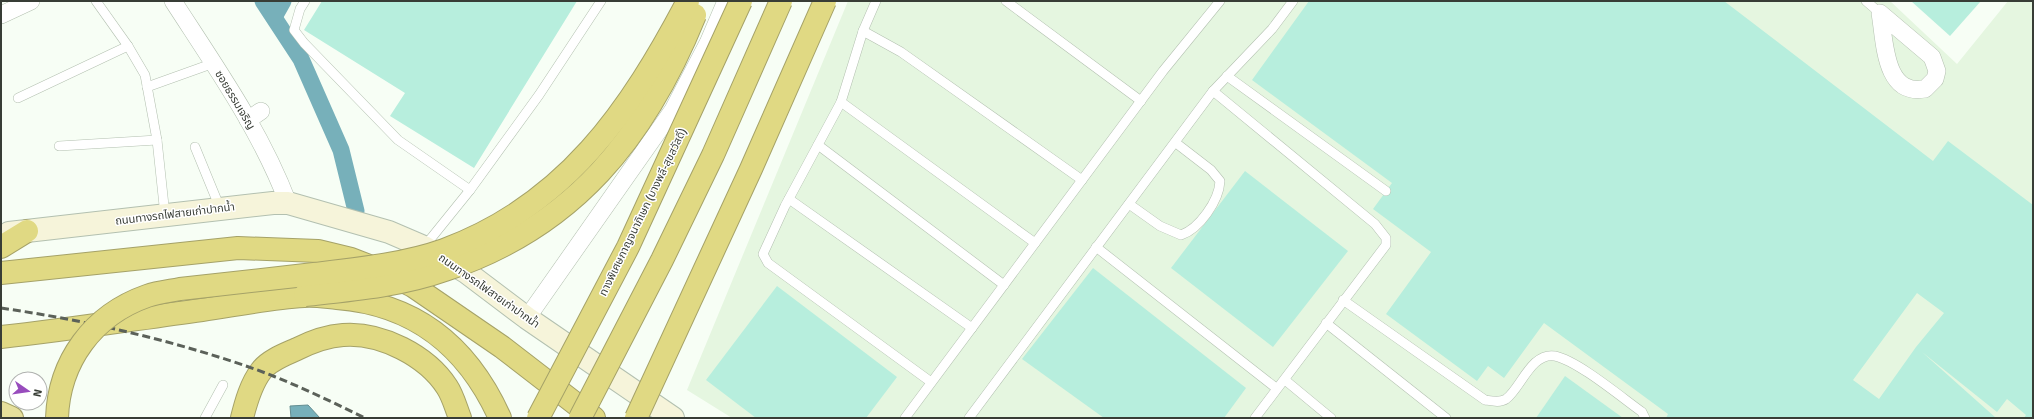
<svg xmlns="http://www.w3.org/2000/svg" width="2034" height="419" font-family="Signika,'Noto Sans Thai',sans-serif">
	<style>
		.built { fill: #e5f6e0 }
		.water { fill: #77b0ba; stroke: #648e92 }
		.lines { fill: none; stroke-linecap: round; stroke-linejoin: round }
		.canal { stroke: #77b0ba; stroke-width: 17 }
		.building { fill: #b7eedd; fill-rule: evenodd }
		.service-casing { stroke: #b3c0b0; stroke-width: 10 }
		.minor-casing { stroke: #b3c0b0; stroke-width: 18 }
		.secondary-casing { stroke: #b3c0b0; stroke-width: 24 }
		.trunk-casing { stroke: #a5a268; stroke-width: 24 }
		.motorway-casing { stroke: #a5a268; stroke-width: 24 }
		.service { stroke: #fff; stroke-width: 9 }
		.minor { stroke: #fff; stroke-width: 17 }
		.secondary { stroke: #f6f4da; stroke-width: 22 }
		.trunk { stroke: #e6e09c; stroke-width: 22 }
		.motorway { stroke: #e0d983; stroke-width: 22 }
		.rail { stroke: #5b6159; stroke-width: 3; stroke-dasharray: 8 4; stroke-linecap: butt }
		.motorway-bridge-casing { stroke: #a5a268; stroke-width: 24; stroke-linecap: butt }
		.motorway-bridge { stroke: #e0d983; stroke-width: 22 }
		.labels { text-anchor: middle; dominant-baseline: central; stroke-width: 3; stroke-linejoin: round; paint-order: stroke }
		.street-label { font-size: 11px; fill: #383d36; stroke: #fff }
	</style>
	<rect width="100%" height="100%" fill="#f7fef5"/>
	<path class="built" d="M848,1H1890L1957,64L2008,1H2033V418H732L687,390Z"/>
	<path class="water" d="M308,405L320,418H291L290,406Z"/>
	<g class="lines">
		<g class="canal">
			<path d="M263,1L301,59L341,150L356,211"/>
			<path d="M274,17L283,1"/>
		</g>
	</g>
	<g class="building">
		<path d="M322,1H577L474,168L390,116L405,93L304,30Z"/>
		<path d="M1309,1H1724L1933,161L1948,141L2033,205V418H2024L2026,415L2007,399L1997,412L1922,352L1996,418H1666L1668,414L1544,323L1504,378L1488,366L1477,381L1386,314L1431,252L1373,209L1392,183L1252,80ZM1917,293L1944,313L1916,347L1879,399L1853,380Z"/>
		<path d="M1911,1H1981L1950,36Z"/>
		<path d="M1245,171L1348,251L1273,347L1171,268Z"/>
		<path d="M1093,268L1246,388L1224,418H1104L1022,359Z"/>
		<path d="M777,286L897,377L866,418H756L706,380Z"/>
		<path d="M1565,376L1623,418H1536Z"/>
	</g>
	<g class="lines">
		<g class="service-casing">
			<g id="service">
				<path d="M96,1L128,46L145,75L157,140L165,215"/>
				<path d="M305,1L300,9L294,30L304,43L398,140L470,190"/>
				<path d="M1006,1L1141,101"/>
				<path d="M1866,1L1880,13"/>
				<path d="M863,31L876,1"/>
				<path d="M1227,76L1386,191"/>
				<path d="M147,87L214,63"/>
				<path d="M1213,91L1375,224L1386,238V245L1255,418"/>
				<path d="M18,98L128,46"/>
				<path d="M841,102L1035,243"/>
				<path d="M818,145L1004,285"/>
				<path d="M59,146L157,140"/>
				<path d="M195,147L220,208"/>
				<path d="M789,199L972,328"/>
				<path d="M1129,204L1160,226L1181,235C1199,229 1219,201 1220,181L1211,170L1176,143"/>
				<path d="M424,247L470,190L539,95L601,1"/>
				<path d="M1096,247L1276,388"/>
				<path d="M1343,300L1485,400C1492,401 1500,403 1506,399C1521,388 1531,352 1555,356C1578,361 1621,397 1642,412L1645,418"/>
				<path d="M1326,323L1446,418"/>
				<path d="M1285,380L1331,418"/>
				<path d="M931,382L768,263L763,254L785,206L841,102L863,31L901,52L1082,180"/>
				<path d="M205,418L223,385"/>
				<path d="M905,418L1163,71L1220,1"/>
				<path d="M969,418L1213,91L1272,29L1293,1"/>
			</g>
		</g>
		<g class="minor-casing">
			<g id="minor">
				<path d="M173,1C215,66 261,131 288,203"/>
				<path d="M1880,13L1932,57L1937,71L1935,79L1925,89C1884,96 1885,42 1880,13Z"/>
				<path d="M1,15L31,1"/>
				<path d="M248,120L261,111"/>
				<path d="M527,318L673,110L708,43L726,1"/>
			</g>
		</g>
		<g class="secondary-casing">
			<path id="secondary" d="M9,233L273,203H288L389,232L424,247L466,272L527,318L673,418"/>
		</g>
		<g class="trunk-casing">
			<path id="trunk" d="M1,413L12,418"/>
		</g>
		<g class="motorway-casing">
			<g id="motorway">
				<path d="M1,247L27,231"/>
				<path d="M1,273L238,248L318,251L351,259L382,271L413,286L502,347L594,418"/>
				<path d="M1,337C68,330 135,319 202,310C236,305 270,298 304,296C314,295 326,297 337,298C416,304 468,347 500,418"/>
				<path d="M242,418C246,402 251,384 261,371C269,360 286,354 297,349C311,342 328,336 343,335C381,332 427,356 447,387C453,396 456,408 460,418"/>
			</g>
		</g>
		<use href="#service" class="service"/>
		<use href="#minor" class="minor"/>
		<use href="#secondary" class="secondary"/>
		<use href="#trunk" class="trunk"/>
		<use href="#motorway" class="motorway"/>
		<path class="rail" d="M1,308C84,320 167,339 246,366C287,380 326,399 365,418"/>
		<g class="motorway-bridge-casing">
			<g id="motorway-bridge">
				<path d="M305,295C352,290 400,286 445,270C574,227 645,138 695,15"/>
				<path d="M57,418C59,361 93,315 147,296C158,292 170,291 180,289C225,284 270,279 314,274C356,269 405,264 444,250C566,205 630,111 688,1"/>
				<path d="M538,418L628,247L741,1"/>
				<path d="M580,418L662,260L713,155L781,1"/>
				<path d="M636,418L751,169L825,1"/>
			</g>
		</g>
		<use href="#motorway-bridge" class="motorway-bridge"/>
	</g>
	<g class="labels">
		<g class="street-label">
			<text transform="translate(235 100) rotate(59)">ซอยธรรมเจริญ</text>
			<text transform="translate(643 212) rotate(-64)">ทางพิเศษกาญจนาภิเษก (บางพลี-สุขสวัสดิ์)</text>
			<text transform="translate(175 214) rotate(-7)">ถนนทางรถไฟสายเก่าปากน้ำ</text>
			<text transform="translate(489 291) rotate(35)">ถนนทางรถไฟสายเก่าปากน้ำ</text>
		</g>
	</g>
	<rect width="2034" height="419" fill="none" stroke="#383d36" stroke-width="4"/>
	<g transform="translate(28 391) rotate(103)"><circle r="19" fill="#ffffff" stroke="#afb1af"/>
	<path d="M0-3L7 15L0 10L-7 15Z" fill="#984cbd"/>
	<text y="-6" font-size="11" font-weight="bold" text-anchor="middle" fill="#383d36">N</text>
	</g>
</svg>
